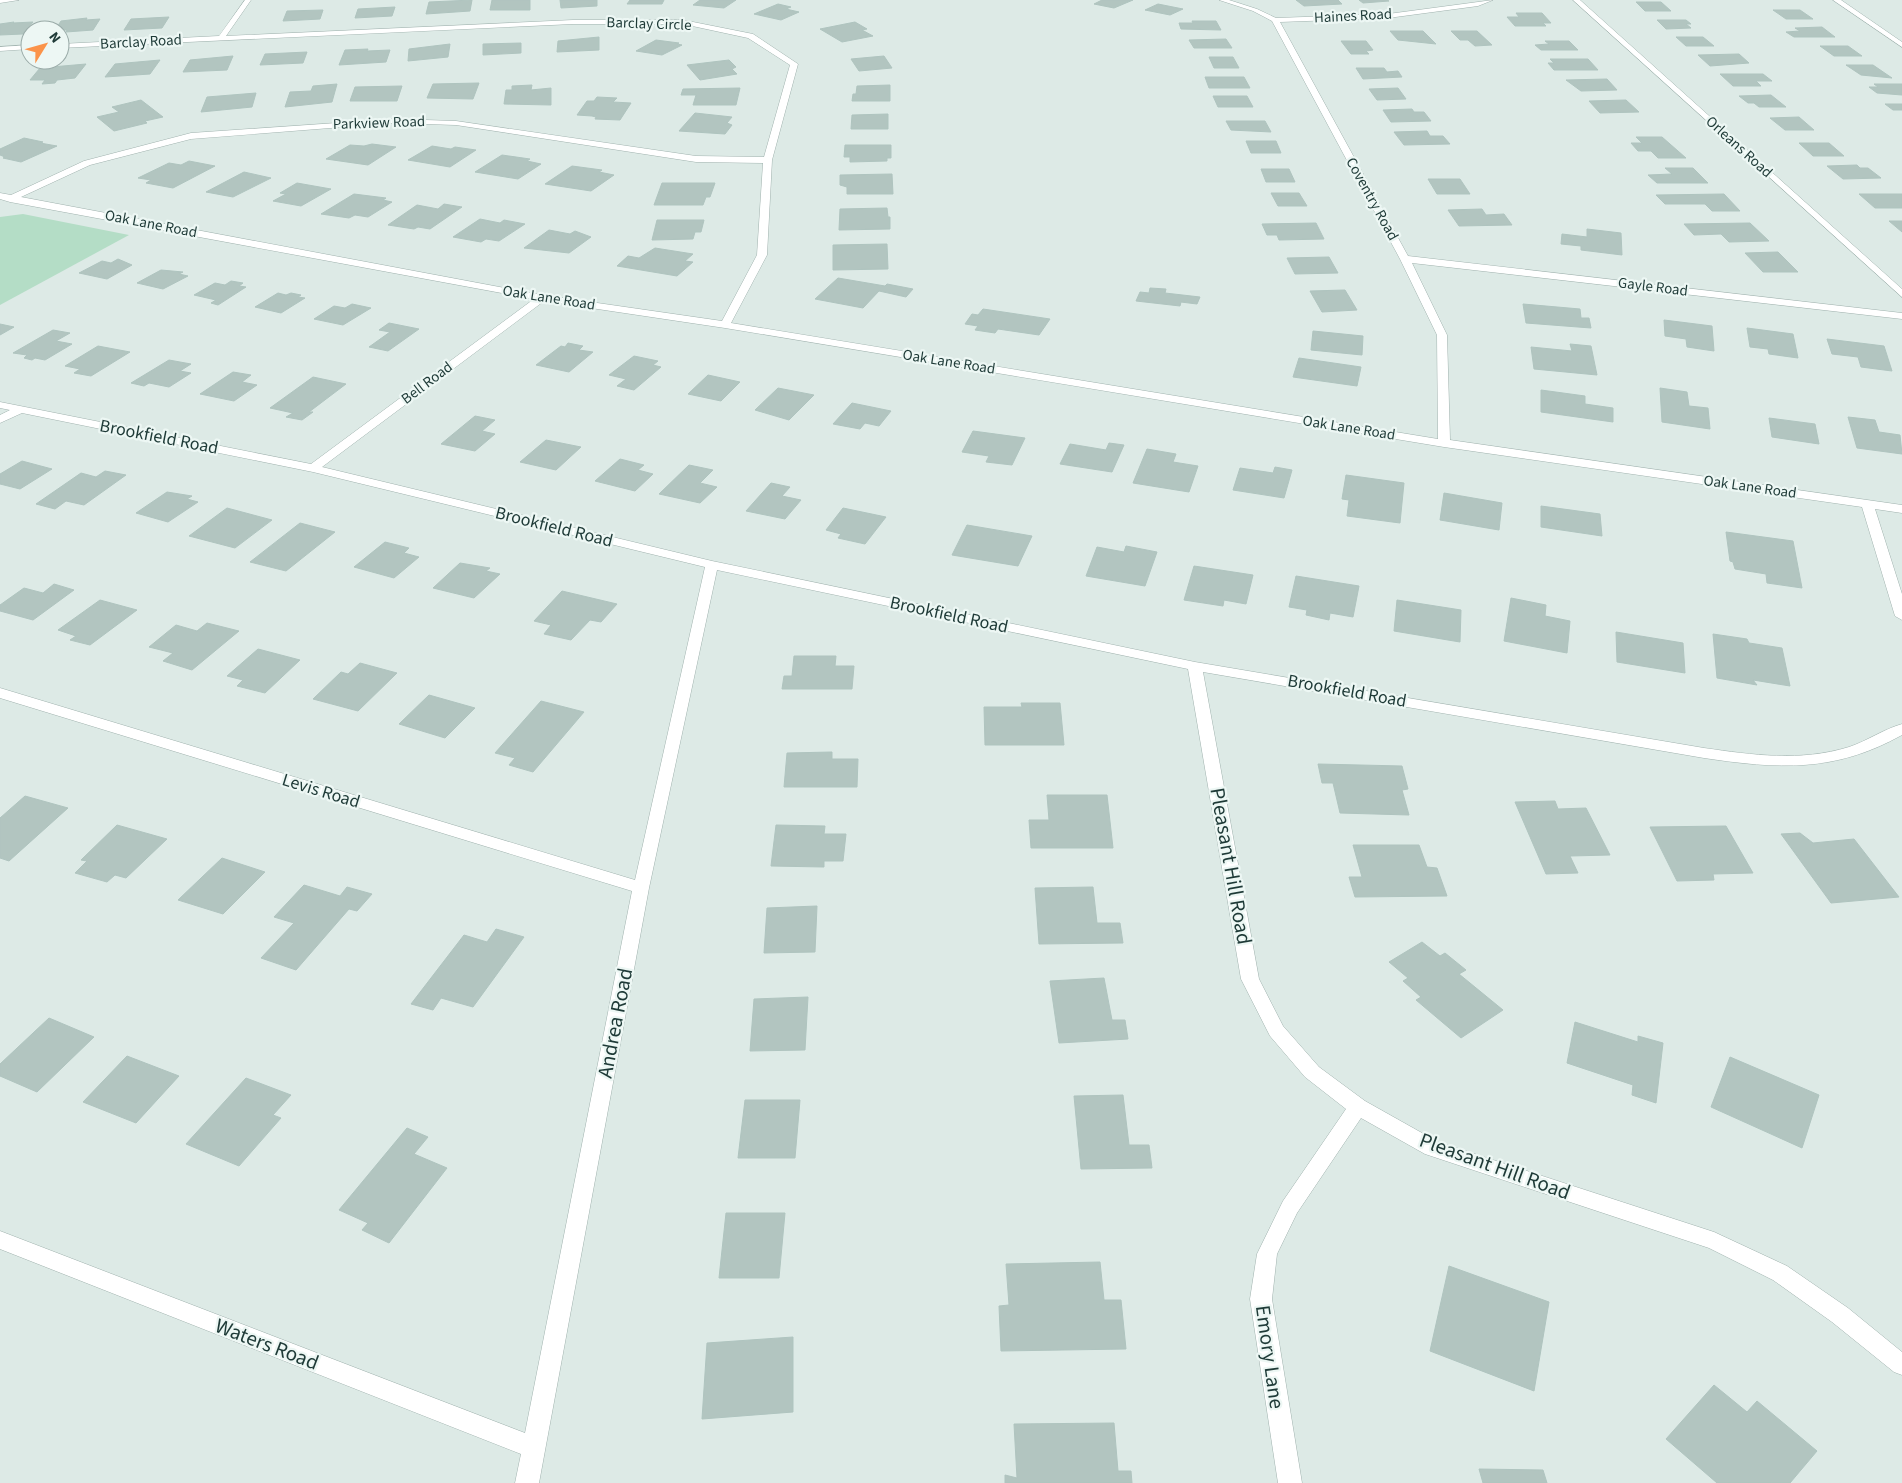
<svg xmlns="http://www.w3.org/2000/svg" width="1902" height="1483" font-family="'Source Sans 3',sans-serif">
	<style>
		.green { fill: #b4ddc6 }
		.building { fill: #b2c5c0; stroke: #afc4bf }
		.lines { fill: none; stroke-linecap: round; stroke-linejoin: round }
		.minor-casing { stroke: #a0b2ae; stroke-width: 1 }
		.tertiary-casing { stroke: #a0b2ae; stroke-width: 1 }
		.minor { fill: #fff; fill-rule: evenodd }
		.tertiary { fill: #fff; fill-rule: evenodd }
		.labels { text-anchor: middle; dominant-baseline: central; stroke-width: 4.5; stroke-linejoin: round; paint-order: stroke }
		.far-street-label { font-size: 15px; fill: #1e3a37; stroke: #edf7f4 }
		.street-label { font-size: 18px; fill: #1e3a37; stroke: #edf7f4 }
		.near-street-label { font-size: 21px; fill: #1e3a37; stroke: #edf7f4 }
	</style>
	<rect width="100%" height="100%" fill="#ddeae6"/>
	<path class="green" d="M23,214L129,235L0,305V217Z"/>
	<g class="building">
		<path d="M472,0L470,11L426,14L429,2Z"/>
		<path d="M492,0H530V10H490Z"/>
		<path d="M560,0H597V6L561,8Z"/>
		<path d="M630,0H664L662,4H627Z"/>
		<path d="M700,0H736L724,8L693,5Z"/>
		<path d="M1102,0H1133L1114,8L1094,4Z"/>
		<path d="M1296,0H1338L1342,4L1304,6Z"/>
		<path d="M1359,0H1387L1389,1L1363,3Z"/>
		<path d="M1636,2H1661L1671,11H1645Z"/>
		<path d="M778,4L791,7L786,9L799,12L781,20L754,14Z"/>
		<path d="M1158,4L1183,9L1170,15L1145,10Z"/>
		<path d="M395,7L392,16L355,18L358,9Z"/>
		<path d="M323,10L320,19L283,21L287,11Z"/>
		<path d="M1773,10H1800L1813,19H1786Z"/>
		<path d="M1516,13H1542L1551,23H1543L1546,26H1515L1507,17H1519Z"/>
		<path d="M169,17L162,28L124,30L131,19Z"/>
		<path d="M87,18L86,20L100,19L93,30L66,32L67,30H55L61,21Z"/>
		<path d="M1657,20H1686L1691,24H1686L1691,28L1666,29Z"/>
		<path d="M1192,21H1216L1221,30L1181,29L1179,23H1193Z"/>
		<path d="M14,22L13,23L33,22L23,34L0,35V24Z"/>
		<path d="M855,22L867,29L862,30L873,36L842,42L820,29Z"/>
		<path d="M1822,27L1835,37H1794L1786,32L1800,31L1795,28Z"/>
		<path d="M1390,31H1423L1436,44L1398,40Z"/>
		<path d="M1451,31H1477L1492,45L1475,46L1468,40H1460Z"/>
		<path d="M599,37V50L557,52L558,41Z"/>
		<path d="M1676,37H1703L1714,46H1686Z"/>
		<path d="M1226,39L1232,48H1194L1189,40Z"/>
		<path d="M656,40L679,43L677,44L682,45L662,55L636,51Z"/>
		<path d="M1341,41H1366L1373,50L1366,51L1369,54H1351Z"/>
		<path d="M1545,41H1569L1578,50H1541L1535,45L1549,44Z"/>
		<path d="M521,43V53L483,55V44Z"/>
		<path d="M450,44L448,57L408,61L409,49Z"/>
		<path d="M1820,46H1848L1862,56H1834Z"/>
		<path d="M368,49L367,51L390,50L386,62L339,65L345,50Z"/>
		<path d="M307,52L303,63L260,65L265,54Z"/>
		<path d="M1739,54L1749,63L1710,66L1698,55Z"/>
		<path d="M233,56L227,70L183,72L190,60Z"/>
		<path d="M884,56L892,68L859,71L851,59Z"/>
		<path d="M1209,57H1233L1239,68H1214Z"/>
		<path d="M1550,59H1588L1598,70H1554L1548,63H1554Z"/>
		<path d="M160,60L150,74L105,77L115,64Z"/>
		<path d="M729,60L736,67L732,69L737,74L700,80L687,65Z"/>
		<path d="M86,64L75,78L57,80L55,83L42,84L45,80H30L40,68Z"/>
		<path d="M1846,65H1873L1892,78L1861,75Z"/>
		<path d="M1356,68H1384L1387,72L1398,71L1402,77L1363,79Z"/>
		<path d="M1720,74H1763L1772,81H1756L1761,86H1733Z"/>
		<path d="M1205,77H1244L1250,88H1209Z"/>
		<path d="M1607,79L1617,90L1581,91L1566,80Z"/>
		<path d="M479,83L473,99L427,98L433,84Z"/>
		<path d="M337,84L332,102L285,107L290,92L311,91L313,86Z"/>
		<path d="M1874,84H1902V95L1877,93L1869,87H1878Z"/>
		<path d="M532,85L531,90L551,88V105L504,104L506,90H512V86Z"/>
		<path d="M890,85V101H852L853,94H856L857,86Z"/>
		<path d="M402,86L397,101H350L355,87Z"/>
		<path d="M740,88L736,105H693L696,95H681L683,89Z"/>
		<path d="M1398,88L1406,99L1377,100L1369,89Z"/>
		<path d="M256,93L252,107L201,112L207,97Z"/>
		<path d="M1771,95L1786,107H1759L1754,103H1748L1739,96Z"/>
		<path d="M1213,96H1247L1253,107H1218Z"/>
		<path d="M597,97L617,98L613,102L631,103L620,120L595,119L596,117L592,116L577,115L587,101H594Z"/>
		<path d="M141,100L163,117L145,121L147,123L114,131L97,117L119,112L112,107Z"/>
		<path d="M1626,100L1639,112L1600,113L1589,101Z"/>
		<path d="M1885,104H1902V110H1893Z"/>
		<path d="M1412,109L1414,112H1424L1431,121L1391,122L1383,110Z"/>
		<path d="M695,113L732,117L727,123L732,125L725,134L679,131Z"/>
		<path d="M888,114V129H851L852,115Z"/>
		<path d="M1799,117L1814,130H1785L1770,118Z"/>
		<path d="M1226,121H1265L1271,132L1231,130Z"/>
		<path d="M1427,131L1430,136H1443L1450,144L1404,145L1394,132Z"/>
		<path d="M1636,137H1662L1686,158H1658L1651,151H1638L1631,143H1642Z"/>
		<path d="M24,138L43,142L40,143L57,146L21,162L3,158L5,157L0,155V149Z"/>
		<path d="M1246,141H1276L1281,153H1251Z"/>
		<path d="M1799,143H1829L1844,156H1813Z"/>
		<path d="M372,144L396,147L368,165L326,159L350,145L364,146Z"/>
		<path d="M845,145H891V158H887V161L850,162V157H844Z"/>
		<path d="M432,146L451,149L455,147L476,150L450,167L408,160Z"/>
		<path d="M502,155L530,159L527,161L541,164L518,179L475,172Z"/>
		<path d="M189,161L215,166L173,188L146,183L151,180L138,178L169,163L181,165Z"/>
		<path d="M1857,165L1860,168H1868L1881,178L1843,179L1827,166Z"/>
		<path d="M572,166L602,170L599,172L614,175L591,191L545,184Z"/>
		<path d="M1665,168H1693L1708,183H1657L1648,175L1672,174Z"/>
		<path d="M1261,169H1289L1295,182H1266Z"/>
		<path d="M244,172L271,178L233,197L206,192Z"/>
		<path d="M892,174L893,194H847V187L840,185V175Z"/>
		<path d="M1428,179H1460L1470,194H1437Z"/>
		<path d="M297,183L331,189L301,206L273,201L286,194L280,193Z"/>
		<path d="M662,183H715L710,197H706L703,205H654Z"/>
		<path d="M1271,193H1299L1307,206H1278Z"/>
		<path d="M354,194L386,198L383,200L392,202L368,217L355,215L349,218L321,214Z"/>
		<path d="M1724,194L1740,211H1712L1705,204H1665L1656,195Z"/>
		<path d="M1859,194H1902V208H1875Z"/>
		<path d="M444,204L462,207L430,229L418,227L414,229L388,225L417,205L438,209Z"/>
		<path d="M887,208L888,217H890V229L839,230L840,209Z"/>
		<path d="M1482,209L1486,215L1504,214L1512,225L1459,226L1448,210Z"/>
		<path d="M480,219L500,223L504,220L525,224L499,241L486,239L481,242L453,237Z"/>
		<path d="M657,220H704L701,232H695L693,239L652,240Z"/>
		<path d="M1889,221H1902V232Z"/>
		<path d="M1316,223L1324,239L1279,240L1277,235H1267L1262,224Z"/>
		<path d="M1750,223L1769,241L1729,242L1721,234L1694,235L1684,224Z"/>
		<path d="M1587,229L1621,233L1622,255L1581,250V246L1561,244L1562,234L1587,237Z"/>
		<path d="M549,230L570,234L575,231L591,237L569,253L524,248Z"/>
		<path d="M887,244L888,269L833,270V245Z"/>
		<path d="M655,248L693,254L685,261L693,262L677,276L617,266L628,256L639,258Z"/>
		<path d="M1778,252L1798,272H1763L1745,253Z"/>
		<path d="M1329,257L1338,273L1295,274L1287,258Z"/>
		<path d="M118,259L132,265L107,279L79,273L102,261L111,263Z"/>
		<path d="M161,270L183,272L179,274L188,276L163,289L137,283Z"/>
		<path d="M838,278L885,286L887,284L913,289L906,297L879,291L863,308L815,299Z"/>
		<path d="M231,281L243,283L239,286L246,287L218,305L211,303L216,300L194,295L215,283L225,285Z"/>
		<path d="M1150,288L1166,289L1165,293L1200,297L1197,304L1181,302L1180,306L1136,301L1140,292L1149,293Z"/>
		<path d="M1345,290L1357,310L1322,312L1310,291Z"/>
		<path d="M278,293L286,295L291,293L301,295L298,297L305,298L281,313L255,307Z"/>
		<path d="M352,304L371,308L343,325L314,319L334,306L345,308Z"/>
		<path d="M1523,304L1580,309L1581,318H1589L1591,328L1526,323Z"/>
		<path d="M983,309L1050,319L1039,335L998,329L995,333L975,330L978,326L965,324L972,314L978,315Z"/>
		<path d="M1664,320L1712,326L1714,351L1687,347L1686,339L1665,336Z"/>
		<path d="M389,323L419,329L388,351L369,347L390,332L379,330Z"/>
		<path d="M0,324L14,327L0,335Z"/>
		<path d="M1747,328L1793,334L1798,358L1769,354L1768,349L1750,347Z"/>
		<path d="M53,330L70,333L56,341L72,344L45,360L35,358L32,360L24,358L27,355L13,353Z"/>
		<path d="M1313,331L1363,336L1362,355L1311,350Z"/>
		<path d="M1827,339L1884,346L1892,371L1861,367L1858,357L1832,354Z"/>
		<path d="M568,343L583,346L579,350L593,352L569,372L536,365L561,346L565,347Z"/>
		<path d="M1570,344L1591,346L1597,375L1534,369L1531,347L1572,351Z"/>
		<path d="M98,346L130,352L91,376L74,373L80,369L65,366Z"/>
		<path d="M634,356L658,361L653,365L661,367L634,390L617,386L626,379L609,375Z"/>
		<path d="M1299,358L1361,367L1357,386L1293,377Z"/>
		<path d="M169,360L191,364L180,371L191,373L169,387L149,383L144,386L131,383Z"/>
		<path d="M233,372L251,375L242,382L257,385L234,401L200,394Z"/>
		<path d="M708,375L740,382L721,401L688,394Z"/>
		<path d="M313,377L346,384L309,412H313L302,420L286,417L293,413L270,408Z"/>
		<path d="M778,388L814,395L789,420L755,410Z"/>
		<path d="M1660,388L1687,392L1689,406L1708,408L1710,429L1662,422Z"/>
		<path d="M1541,390L1585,396V404L1613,408V422L1541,412Z"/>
		<path d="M852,403L891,411L879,426L865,423L860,429L833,424Z"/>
		<path d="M475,416L495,420L482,431L495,434L475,451L441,444Z"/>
		<path d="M1848,417L1875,420L1879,432L1900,435L1902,454L1857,448Z"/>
		<path d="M1769,418L1815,424L1819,444L1772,437Z"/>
		<path d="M973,431L1025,438L1012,465L986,462L989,456L962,452Z"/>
		<path d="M546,440L581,447L556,470L520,462Z"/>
		<path d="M1109,443L1124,445L1112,472L1060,464L1070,444L1106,450Z"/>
		<path d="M1147,449L1176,454L1173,462L1198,466L1189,492L1133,483Z"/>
		<path d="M620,459L644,465L638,470L653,474L635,491L595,481Z"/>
		<path d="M22,461L52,469L20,489L0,484V474Z"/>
		<path d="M689,465L713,470L700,483L717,487L700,503L659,494Z"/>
		<path d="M1275,467L1292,470L1284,498L1233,490L1240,468L1273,473Z"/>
		<path d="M105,471L126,475L84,505L66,501L55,509L36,504L81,473L96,477Z"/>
		<path d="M1346,475L1404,483L1400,523L1347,516L1349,500L1342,499Z"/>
		<path d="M771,483L790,487L782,496L801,500L785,519L746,511Z"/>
		<path d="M167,492L192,496L187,499L198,502L168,522L136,513Z"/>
		<path d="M1444,493L1502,503L1499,530L1440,520Z"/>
		<path d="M1541,506L1600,514L1602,536L1541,527Z"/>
		<path d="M227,508L272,520L235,548L189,536Z"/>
		<path d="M843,508L886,517L865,544L838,538L841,534L826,530Z"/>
		<path d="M300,523L335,532L286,571L250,562Z"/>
		<path d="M967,525L1032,536L1018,566L952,555Z"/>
		<path d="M1726,532L1793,541L1802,588L1767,583L1766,574L1735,569L1733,562L1730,561Z"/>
		<path d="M385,542L409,548L404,553L419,557L394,578L354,567Z"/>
		<path d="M1126,546L1157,552L1145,586L1086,576L1097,547L1124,552Z"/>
		<path d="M460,563L490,568L486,571L500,574L474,598L433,588Z"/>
		<path d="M1194,566L1253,575L1246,604L1224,600L1223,606L1184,600Z"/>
		<path d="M1296,576L1359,586L1353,617L1330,613L1329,620L1306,615L1307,610L1289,607Z"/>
		<path d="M54,584L74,590L33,620L0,611V605L24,588L43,593Z"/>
		<path d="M562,591L617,604L601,622L590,620L571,640L544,634L551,625L534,621Z"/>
		<path d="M1511,598L1546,605L1545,616L1570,621L1567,653L1504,641Z"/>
		<path d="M100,600L137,610L90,645L70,640L76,636L58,630Z"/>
		<path d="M1397,600L1461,610L1460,642L1394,631Z"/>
		<path d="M207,623L239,631L192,670L163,661L173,653L149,647L176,625L197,631Z"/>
		<path d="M1616,632L1683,643L1685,673L1617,662Z"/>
		<path d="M1713,634L1747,639L1749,643L1782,648L1790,686L1753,680L1757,685L1717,678Z"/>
		<path d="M258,649L300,660L265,693L237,686L243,680L227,676Z"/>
		<path d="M794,656H836L835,666H854L852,689H782L784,676H792Z"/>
		<path d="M360,663L397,673L358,711L313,699L341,672L348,674Z"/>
		<path d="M429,695L475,708L445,738L399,724Z"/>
		<path d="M541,701L584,712L533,772L509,765L515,758L495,753Z"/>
		<path d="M1021,703H1060L1064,745H985L984,707H1022Z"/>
		<path d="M832,752V759H858L857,787H784L787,753Z"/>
		<path d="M1318,764L1402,766L1408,789L1402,790L1409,815L1340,813L1333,783H1322Z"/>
		<path d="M1047,795H1107L1113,848H1031L1029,820H1049Z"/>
		<path d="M25,796L68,808L9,861L0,858V818Z"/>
		<path d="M1555,801L1558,809L1586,808L1610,855L1570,856L1578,873L1546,874L1515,802Z"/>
		<path d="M117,825L167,839L126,878L115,875L107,882L75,873L87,861L81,860Z"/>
		<path d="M776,825L825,826L824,834H846L843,861H824V867L771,866Z"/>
		<path d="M1726,826L1753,873L1713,874L1714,880L1677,881L1650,827Z"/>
		<path d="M1800,833L1813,843L1854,839L1899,897L1831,903L1781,834Z"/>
		<path d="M1353,845H1419L1427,867L1437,868L1447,896L1355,897L1349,877H1362Z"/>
		<path d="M222,858L265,872L223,914L178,900Z"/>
		<path d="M304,885L340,896L347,887L372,894L357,911L349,909L296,970L261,958L294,923L274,917Z"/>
		<path d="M1093,887L1097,923H1120L1123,943L1039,944L1035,888Z"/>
		<path d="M817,906L815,952L764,953L767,908Z"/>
		<path d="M496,929L524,937L473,1007L441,998L433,1010L411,1004L464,935L487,942Z"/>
		<path d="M1422,942L1440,956L1445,953L1466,970L1459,974L1503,1010L1461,1038L1416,1000L1421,997L1403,981L1408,978L1389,962Z"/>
		<path d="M1104,978L1112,1020H1125L1128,1039L1059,1043L1050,981Z"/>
		<path d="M808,997L805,1050L750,1051L754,999Z"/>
		<path d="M49,1018L94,1037L37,1092L0,1076V1064Z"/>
		<path d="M1575,1022L1638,1042V1036L1663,1043L1656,1103L1632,1095L1633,1085L1567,1063Z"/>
		<path d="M127,1056L179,1076L136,1123L83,1102Z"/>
		<path d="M1730,1057L1819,1095L1802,1148L1711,1107Z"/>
		<path d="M246,1078L291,1095L273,1115L281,1118L239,1166L186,1144Z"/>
		<path d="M1123,1095L1129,1145H1149L1152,1168L1081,1169L1074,1096Z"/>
		<path d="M745,1100H800L795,1158H738Z"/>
		<path d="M407,1128L428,1137L414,1154L447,1168L389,1243L362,1230L368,1223L339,1210Z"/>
		<path d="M726,1213H785L779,1278H719Z"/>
		<path d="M1100,1262L1104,1300H1121L1126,1349L1001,1351L999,1306L1009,1305L1006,1264Z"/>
		<path d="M1449,1266L1549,1302L1534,1391L1430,1351Z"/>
		<path d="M793,1337V1412L702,1419L707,1343Z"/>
		<path d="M1714,1385L1747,1412L1757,1401L1817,1451L1790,1483H1717L1666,1439Z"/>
		<path d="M1114,1423L1118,1471H1131L1132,1483H1005V1475L1017,1478L1014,1424Z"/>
		<path d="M1479,1469L1543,1470L1547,1483H1483Z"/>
	</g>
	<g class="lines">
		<g class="minor-casing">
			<g id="minor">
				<path d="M245,0H251L226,36L573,20H683L753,34L798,64L772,160L767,255L731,323L1438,439L1437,335L1400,259L1272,21L1253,11L1219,0H1229L1257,9L1276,18L1388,14L1493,0L1478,6L1388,18L1280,22L1408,256L1902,313V319L1412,263L1447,335L1450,440L1902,505V513L1875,509L1902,594V620L1895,616L1862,507L1444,447L725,328L544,301L322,467L712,561L1195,662L1704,748C1753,755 1800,762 1849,747C1867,741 1884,729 1902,724V735C1834,773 1778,769 1704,758L1203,672L1259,979L1283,1026L1319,1067L1365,1101L1438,1142L1714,1232L1787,1266L1848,1308L1902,1352V1375L1894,1372L1832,1322L1773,1280L1709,1248L1425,1154L1361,1118L1297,1213L1277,1254L1272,1299L1302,1483H1278L1250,1299L1257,1254L1283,1201L1346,1109L1305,1077L1270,1036L1241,979L1188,669L717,570L649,888L539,1483H515L521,1454L0,1249V1231L525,1433L632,891L0,698V688L635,880L705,567L313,472L22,413L0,423V415L10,410L0,408V402L311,464L534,299L10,202L0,199V193L11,195L84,161L191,133L394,119L456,121L696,156L764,157L790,65L748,38L683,24H573L60,48V44L219,36ZM394,123L456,125L696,162L763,163L757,255L722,321L542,295L21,197L90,165L191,139Z"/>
				<path d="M1573,0H1580L1902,289V297Z"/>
				<path d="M30,45V49L0,51V47Z"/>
			</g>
		</g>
		<g class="tertiary-casing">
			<g id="tertiary">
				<path d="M0,0H19L0,3Z"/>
				<path d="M1833,0H1841L1902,42V47Z"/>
			</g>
		</g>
		<use href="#minor" class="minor"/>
		<use href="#tertiary" class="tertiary"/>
	</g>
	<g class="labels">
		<g class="far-street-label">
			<text transform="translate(1353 16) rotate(-3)">Haines Road</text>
			<text transform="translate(649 24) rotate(2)">Barclay Circle</text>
			<text transform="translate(141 42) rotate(-3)">Barclay Road</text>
			<text transform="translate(379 123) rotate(-2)">Parkview Road</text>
			<text transform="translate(1739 147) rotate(42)">Orleans Road</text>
			<text transform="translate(1372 199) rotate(61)">Coventry Road</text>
			<text transform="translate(151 224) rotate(11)">Oak Lane Road</text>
			<text transform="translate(1653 287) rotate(7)">Gayle Road</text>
			<text transform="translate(549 298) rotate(9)">Oak Lane Road</text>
			<text transform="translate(949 362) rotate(9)">Oak Lane Road</text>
			<text transform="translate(427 383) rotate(-37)">Bell Road</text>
			<text transform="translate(1349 428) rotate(9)">Oak Lane Road</text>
			<text transform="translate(1750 487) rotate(8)">Oak Lane Road</text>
		</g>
		<g class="street-label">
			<text transform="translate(159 437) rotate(11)">Brookfield Road</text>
			<text transform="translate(554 527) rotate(14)">Brookfield Road</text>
			<text transform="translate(949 615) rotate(12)">Brookfield Road</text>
			<text transform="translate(1347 691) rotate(10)">Brookfield Road</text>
			<text transform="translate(321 791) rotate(17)">Levis Road</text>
		</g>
		<g class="near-street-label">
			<text transform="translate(1231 866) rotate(80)">Pleasant Hill Road</text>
			<text transform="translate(615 1023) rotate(-79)">Andrea Road</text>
			<text transform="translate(1495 1166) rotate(20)">Pleasant Hill Road</text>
			<text transform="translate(267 1344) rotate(21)">Waters Road</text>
			<text transform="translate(1270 1357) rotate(82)">Emory Lane</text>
		</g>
	</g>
	<g transform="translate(45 45) rotate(53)"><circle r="24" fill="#edf7f4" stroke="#9aaba8"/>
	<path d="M0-4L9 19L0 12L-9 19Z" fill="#fb934a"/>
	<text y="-8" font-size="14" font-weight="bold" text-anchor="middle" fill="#1e3a37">N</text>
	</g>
</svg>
